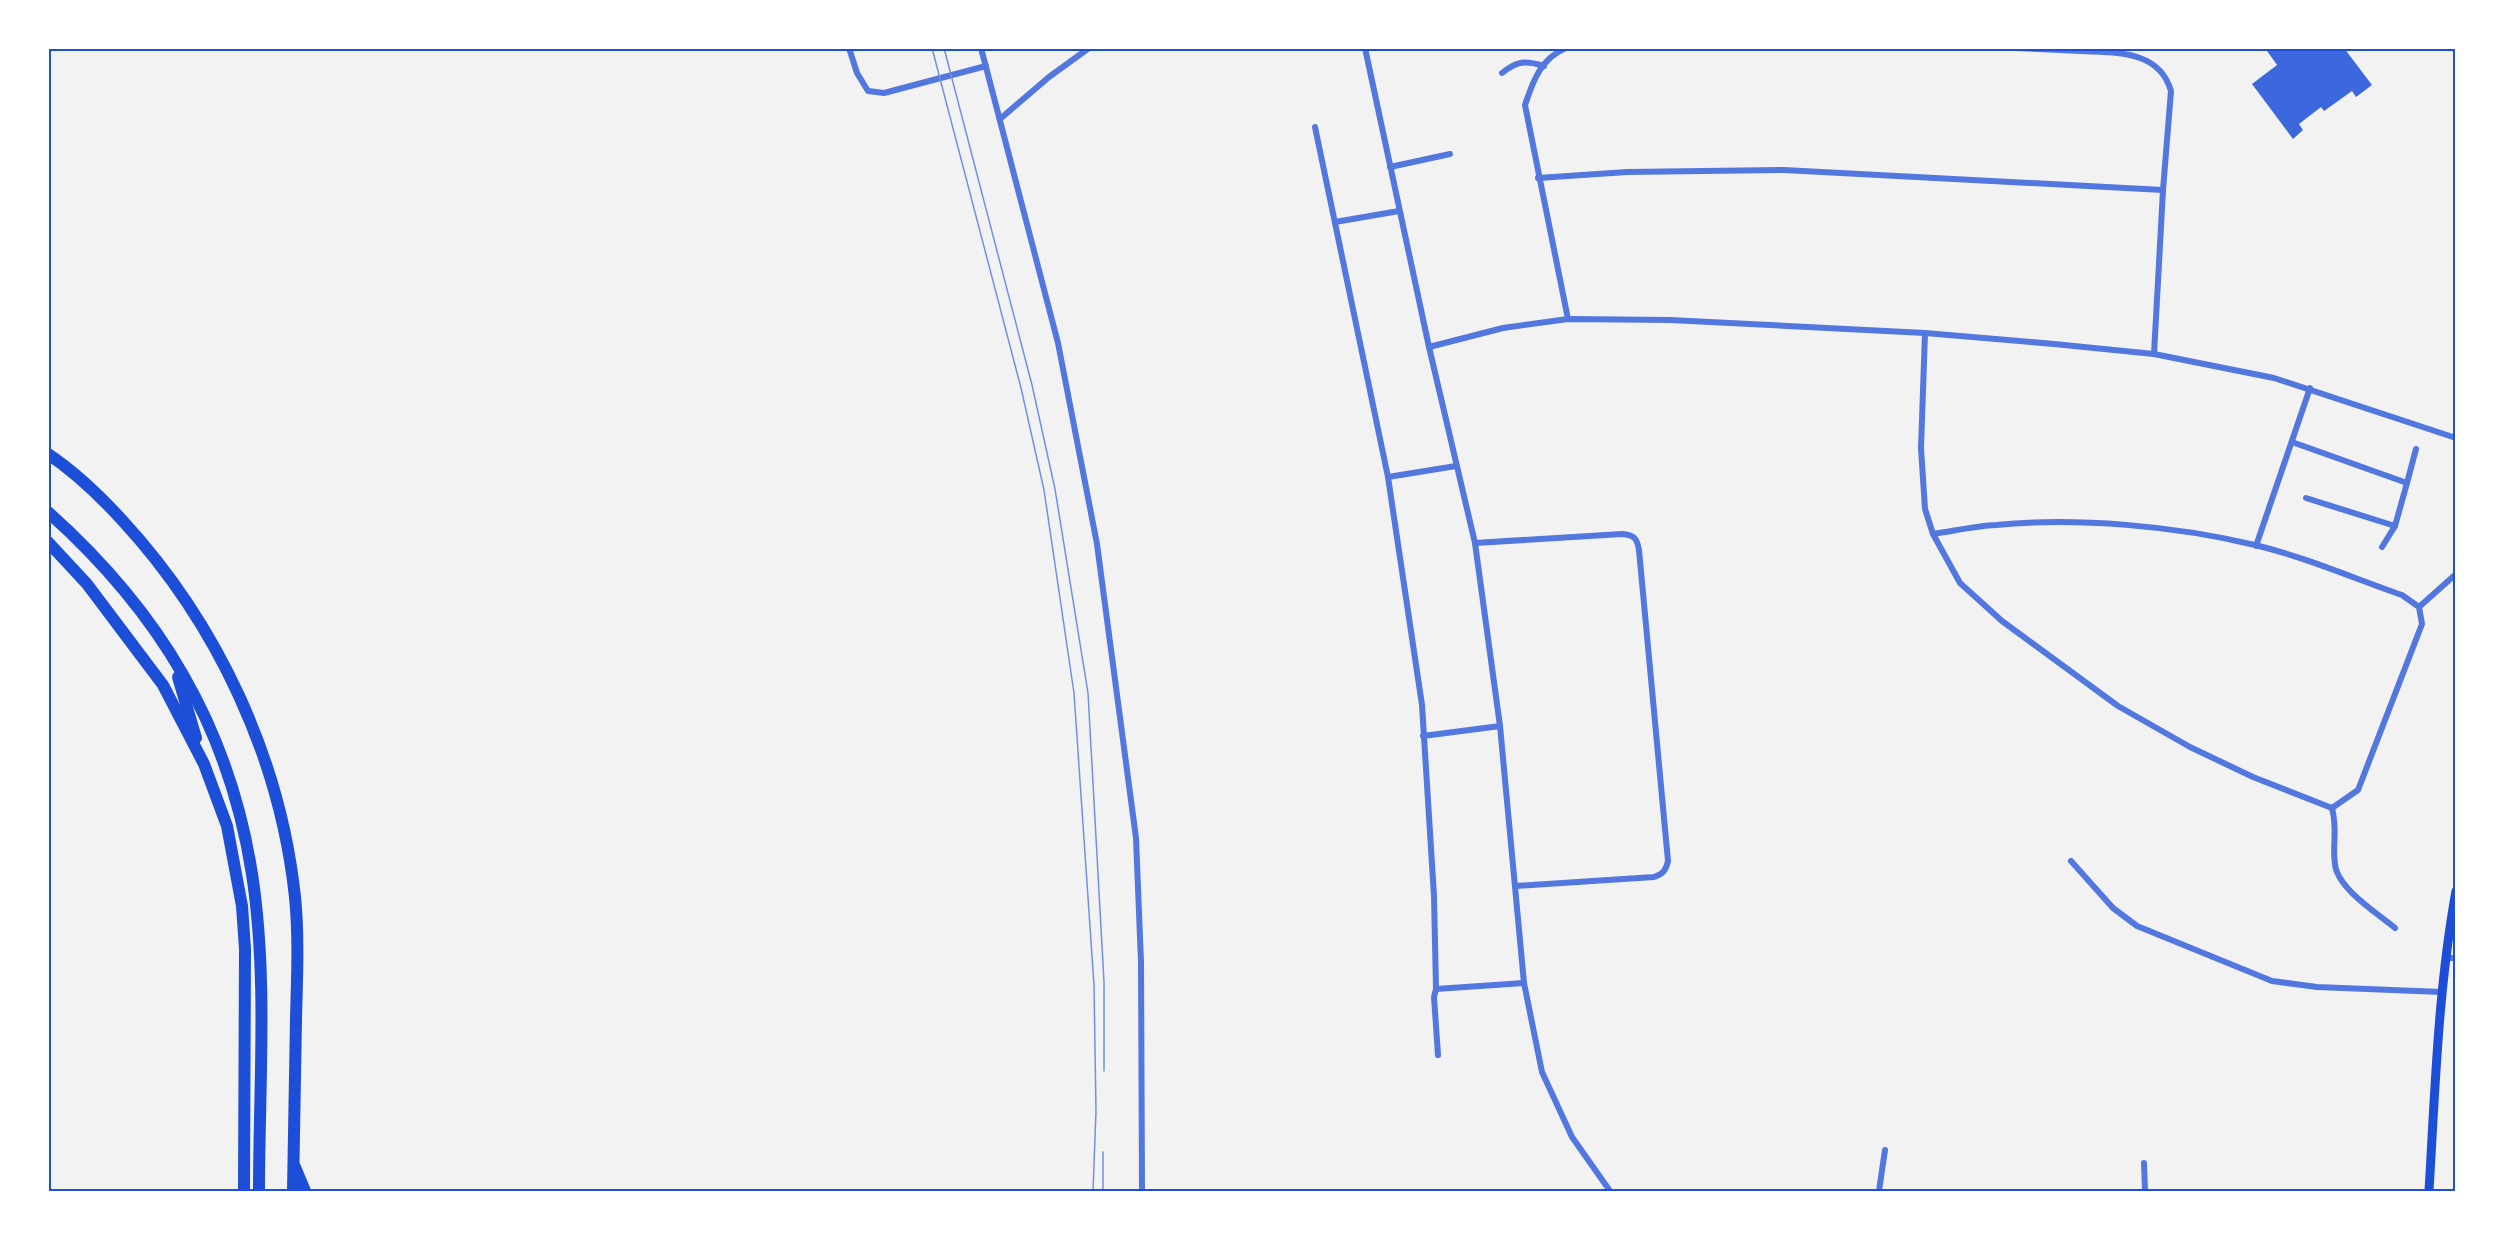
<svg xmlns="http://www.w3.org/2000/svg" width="2504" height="1239" font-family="'Work Sans',sans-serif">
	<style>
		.building { fill: #3d67dc }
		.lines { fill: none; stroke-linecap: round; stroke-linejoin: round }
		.minor { stroke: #5277de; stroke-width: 6 }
		.secondary { stroke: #1d4ed8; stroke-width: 9 }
		.motorway { stroke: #1d4ed8; stroke-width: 12 }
		.tram { stroke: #7290e2; stroke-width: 1.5 }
		.neatline { fill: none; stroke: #1d4ed8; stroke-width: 2 }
	</style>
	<rect width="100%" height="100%" fill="#f2f2f2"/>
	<path class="building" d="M2265,48H2344L2372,85L2356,97L2352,91L2324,111L2321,107L2299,124L2303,130L2293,139L2252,84L2277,65Z"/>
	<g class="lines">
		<g class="minor">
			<path d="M849,48L857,73L868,91L884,93L986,66"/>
			<path d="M981,48L1058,343L1097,544L1136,838L1141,962L1142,1191"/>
			<path d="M1365,48L1429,347L1475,543L1500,726L1524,983L1542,1072L1572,1137L1610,1191"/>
			<path d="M1566,48C1541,58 1533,81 1525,105L1568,319"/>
			<path d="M2016,48C2038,49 2060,50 2081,51C2117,53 2159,50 2171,91L2163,190L2154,354"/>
			<path d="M1502,73C1517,61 1525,60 1544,66"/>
			<path d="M1000,119L1049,77L1089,48"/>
			<path d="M1315,127L1388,477L1422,705L1434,896L1436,989L1434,997L1438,1055"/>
			<path d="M1390,167L1450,154"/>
			<path d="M1538,178L1627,172L1784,170L2163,190"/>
			<path d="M1335,222L1399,211"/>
			<path d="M1925,333L1921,448L1925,509L1933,534L1960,583L2002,621L2118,706L2190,747L2253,777L2332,808L2358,790L2422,624L2419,607L2402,595C2353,578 2305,557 2255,545C2176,526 2076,517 1996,525C1975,526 1954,531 1933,534"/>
			<path d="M1429,347L1503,328L1568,319L1670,320L1925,333L2054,344L2154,354L2274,378L2456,438"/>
			<path d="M2292,442L2407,483L2416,449"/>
			<path d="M1388,477L1456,466"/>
			<path d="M2306,498L2395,526"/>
			<path d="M1475,543L1622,534C1634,535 1637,538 1639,550L1668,861C1666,870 1663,874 1654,877L1516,886"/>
			<path d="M2256,546L2310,388"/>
			<path d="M2382,547L2395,526L2407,483"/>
			<path d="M2419,607L2456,574"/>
			<path d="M1423,736L1500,726"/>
			<path d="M2332,808C2338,831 2332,844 2335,864C2337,888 2377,913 2395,928"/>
			<path d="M2071,861L2113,908L2137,926L2272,981L2317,987L2442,992"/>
			<path d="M2445,958H2456"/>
			<path d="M1436,989L1524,983"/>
			<path d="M2144,1163L2145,1191"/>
			<path d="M1879,1191L1885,1150"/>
		</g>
		<path class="secondary" d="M2429,1191C2435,1091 2438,990 2456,891"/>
		<g class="motorway">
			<path d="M48,454C75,472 100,496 122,520C217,623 280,757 295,897C299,937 297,978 296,1019C295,1076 294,1134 293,1191"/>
			<path d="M48,512C159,611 229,726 252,874C268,977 259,1087 259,1191"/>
			<path d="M48,542L87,584L163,685L204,764L227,826L242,906L245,949L244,1191"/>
			<path d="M178,677L196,738"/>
			<path d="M295,1167L305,1191"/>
		</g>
		<g class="tram">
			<path d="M932,48L1021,388L1044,490L1074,693L1094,985L1096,1111L1093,1191"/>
			<path d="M944,48L1032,385L1055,489L1088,693L1104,982V1071"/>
			<path d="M1103,1191V1152"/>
		</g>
	</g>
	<rect width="2504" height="1239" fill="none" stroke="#ffffff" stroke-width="99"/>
	<rect x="50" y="50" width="2404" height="1140" class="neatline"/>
</svg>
